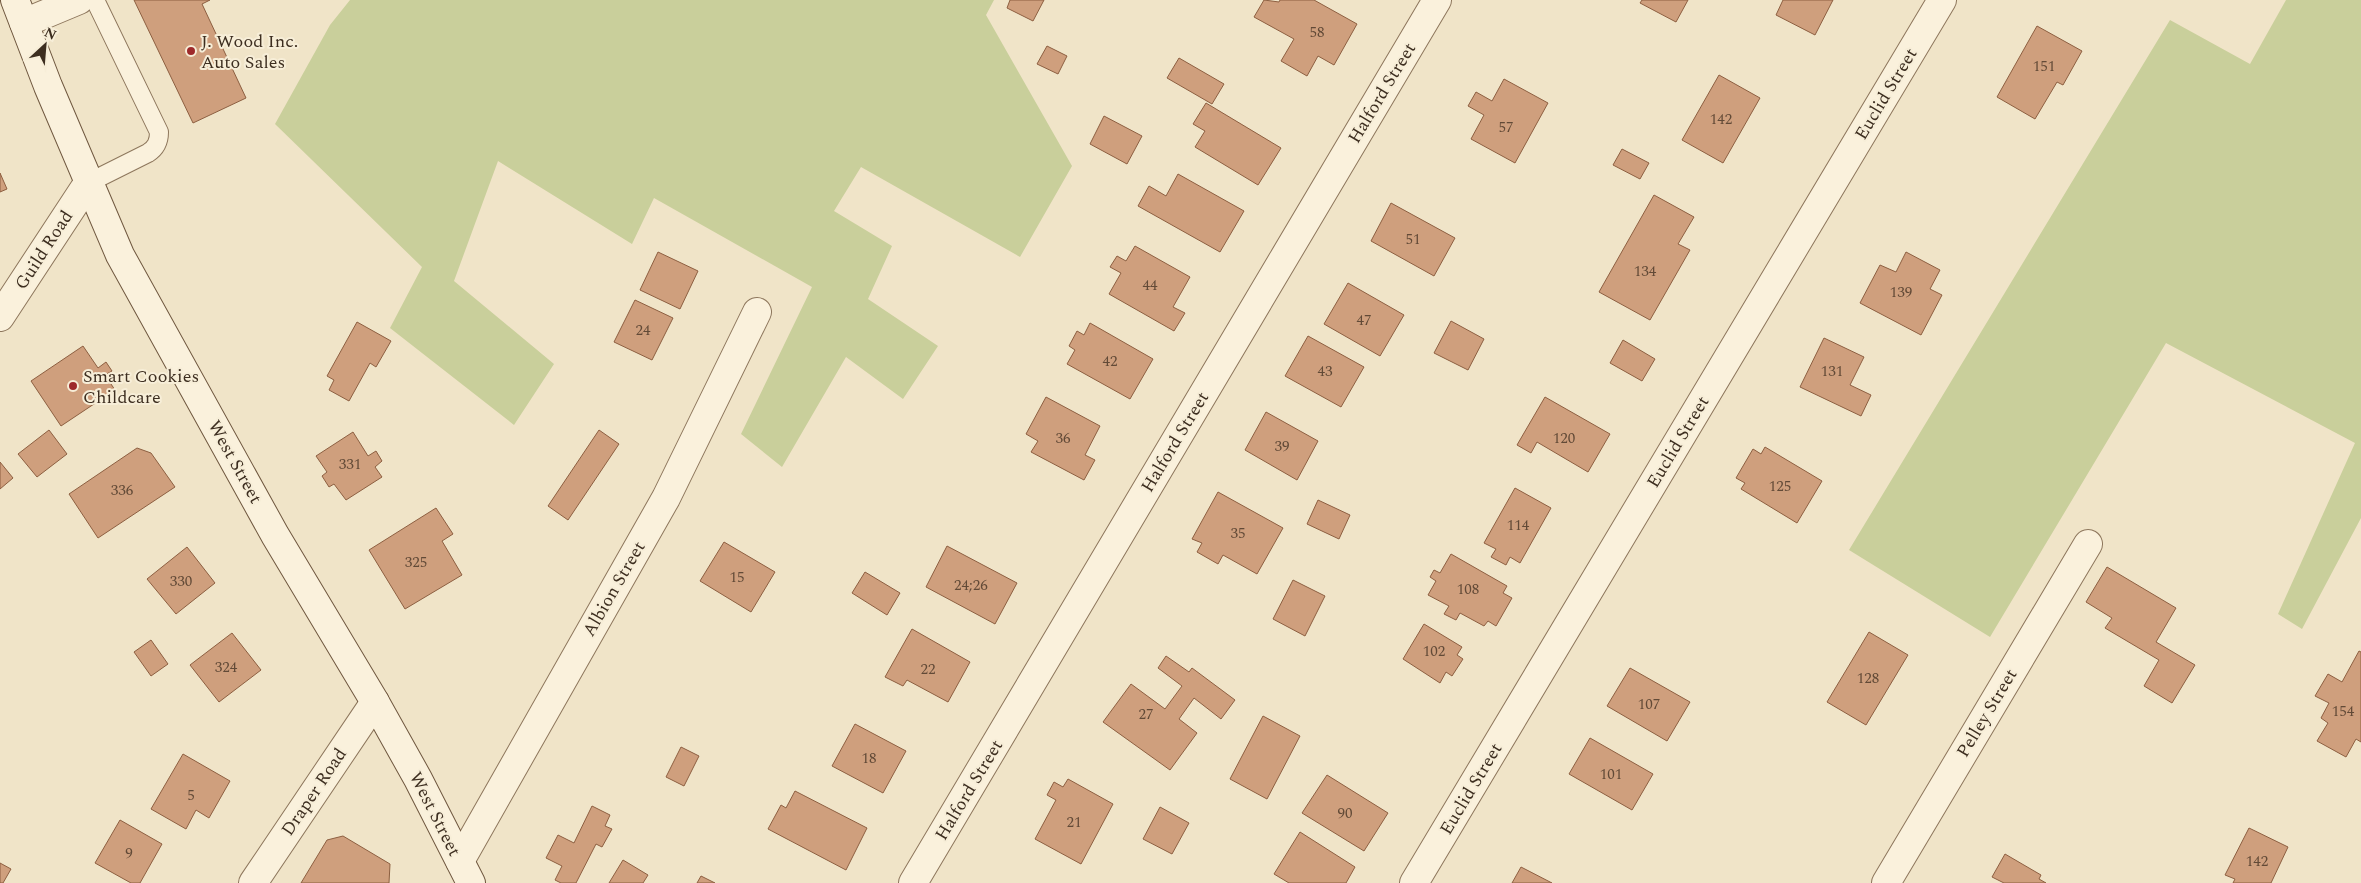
<svg xmlns="http://www.w3.org/2000/svg" width="2361" height="883" font-family="Spectral,serif">
	<style>
		.green { fill: #c9cf9b }
		.building { fill: #cf9f7d; stroke: #8d5f41 }
		.lines { fill: none; stroke-linecap: round; stroke-linejoin: round }
		.lane-casing { stroke: #8d765c; stroke-width: 20 }
		.street-casing { stroke: #8d765c; stroke-width: 30 }
		.secondary-casing { stroke: #6f573f; stroke-width: 30 }
		.lane { stroke: #faf1dc; stroke-width: 18 }
		.street { stroke: #faf1dc; stroke-width: 28 }
		.secondary { stroke: #faf1dc; stroke-width: 28 }
		.poi-dot { fill: #9e2a2b; stroke: #f7eed8; stroke-width: 2 }
		.labels { text-anchor: middle; dominant-baseline: central; stroke-width: 4; stroke-linejoin: round; paint-order: stroke }
		.number-label { font-size: 15px; fill: #624a37 }
		.poi-label { font-size: 18px; fill: #3d2e20; stroke: #f7eed8; text-anchor: start }
		.street-label { font-size: 18px; fill: #3d2e20; stroke: #f7eed8 }
	</style>
	<rect width="100%" height="100%" fill="#f0e4c8"/>
	<g class="green">
		<path d="M350,0H994L986,15L1072,166L1020,257L861,167L834,211L892,246L868,299L938,346L903,399L846,357L782,467L741,434L812,287L654,198L632,244L498,161L454,281L554,364L514,425L390,328L422,267L275,124L330,25Z"/>
		<path d="M2286,0H2361V518L2302,629L2278,614L2355,443L2166,343L1990,637L1849,550L2170,20L2250,64Z"/>
	</g>
	<g class="building">
		<path d="M134,0H210L202,4L246,98L193,123Z"/>
		<path d="M1010,0H1044L1033,21L1007,8Z"/>
		<path d="M1264,0L1279,2L1280,0H1314L1357,24L1334,65L1318,56L1307,76L1281,61L1294,39L1254,17Z"/>
		<path d="M1642,0H1688L1676,22L1640,3Z"/>
		<path d="M1783,0H1833L1815,35L1776,15Z"/>
		<path d="M2037,26L2082,51L2063,85L2057,82L2035,119L1997,97Z"/>
		<path d="M1047,46L1067,56L1058,74L1037,64Z"/>
		<path d="M1179,58L1224,84L1212,104L1167,78Z"/>
		<path d="M1719,75L1760,98L1723,163L1682,140Z"/>
		<path d="M1504,79L1548,103L1515,163L1471,139L1484,115L1468,106L1476,92L1492,101Z"/>
		<path d="M1206,103L1281,148L1258,185L1195,147L1205,131L1193,124Z"/>
		<path d="M1104,116L1142,136L1127,164L1090,144Z"/>
		<path d="M1622,149L1649,163L1640,179L1613,165Z"/>
		<path d="M0,173L7,189L0,192Z"/>
		<path d="M1178,174L1244,211L1220,252L1138,206L1149,186L1166,196Z"/>
		<path d="M1654,195L1694,217L1678,244L1690,250L1650,320L1599,292Z"/>
		<path d="M1391,203L1455,238L1434,276L1371,241Z"/>
		<path d="M1135,246L1190,277L1173,307L1185,313L1174,331L1109,294L1121,273L1110,267L1117,256L1126,261Z"/>
		<path d="M658,252L698,271L680,309L640,290Z"/>
		<path d="M1906,252L1940,270L1930,289L1942,295L1921,335L1860,303L1880,265L1896,272Z"/>
		<path d="M1348,283L1404,315L1380,356L1324,324Z"/>
		<path d="M635,300L673,318L652,360L614,342Z"/>
		<path d="M1451,321L1484,339L1468,370L1434,353Z"/>
		<path d="M357,322L391,341L376,367L370,363L349,401L329,390L334,380L327,376Z"/>
		<path d="M1090,323L1153,359L1130,399L1067,364L1075,350L1069,346L1077,331L1084,335Z"/>
		<path d="M1308,336L1364,367L1341,407L1285,376Z"/>
		<path d="M1824,338L1864,357L1850,385L1871,395L1861,416L1800,387Z"/>
		<path d="M1623,340L1655,359L1642,381L1610,363Z"/>
		<path d="M83,346L98,368L106,362L112,371L105,375L115,390L61,426L31,381Z"/>
		<path d="M1046,397L1100,426L1085,455L1095,460L1084,480L1031,452L1038,441L1026,434Z"/>
		<path d="M1545,397L1610,434L1588,472L1537,442L1531,453L1517,445Z"/>
		<path d="M1266,412L1318,441L1297,480L1245,450Z"/>
		<path d="M49,430L67,454L37,477L18,454Z"/>
		<path d="M599,430L619,444L568,520L548,506Z"/>
		<path d="M353,432L368,456L376,451L382,461L375,467L382,477L346,500L334,484L329,487L322,476L327,472L316,456Z"/>
		<path d="M1765,447L1822,481L1797,523L1741,489L1745,483L1736,478L1753,449L1761,454Z"/>
		<path d="M137,448L151,453L175,487L98,538L69,494Z"/>
		<path d="M0,462L13,478L0,489Z"/>
		<path d="M1515,488L1551,508L1520,563L1510,557L1506,565L1491,557L1496,549L1484,543Z"/>
		<path d="M1218,492L1283,528L1257,574L1223,555L1218,564L1197,552L1202,543L1192,539Z"/>
		<path d="M1318,500L1350,515L1339,539L1307,524Z"/>
		<path d="M436,508L453,534L442,541L462,575L405,609L369,550Z"/>
		<path d="M724,542L775,572L751,612L700,581Z"/>
		<path d="M947,546L1017,583L995,624L926,587Z"/>
		<path d="M187,547L215,583L176,614L147,579Z"/>
		<path d="M1451,554L1507,586L1503,593L1512,598L1496,626L1488,621L1484,626L1460,613L1456,620L1444,614L1449,606L1428,595L1436,581L1430,577L1434,570L1440,573Z"/>
		<path d="M2107,567L2176,608L2156,642L2195,665L2172,703L2144,686L2159,660L2105,628L2112,618L2086,602Z"/>
		<path d="M865,572L900,593L887,615L852,593Z"/>
		<path d="M1293,580L1325,596L1305,636L1273,619Z"/>
		<path d="M1424,624L1462,647L1457,655L1463,659L1452,676L1446,672L1440,683L1403,659Z"/>
		<path d="M912,629L970,662L948,702L907,680L903,686L885,677Z"/>
		<path d="M1869,632L1908,655L1866,725L1827,702Z"/>
		<path d="M232,633L261,670L219,702L190,665Z"/>
		<path d="M151,640L168,664L151,676L134,652Z"/>
		<path d="M2359,651L2361,652V742L2356,739L2346,757L2317,741L2328,723L2321,718L2329,703L2315,696L2328,674L2342,682Z"/>
		<path d="M1166,656L1189,672L1192,668L1235,700L1221,719L1194,698L1179,719L1197,733L1170,770L1103,722L1131,684L1165,709L1182,686L1158,668Z"/>
		<path d="M1630,668L1690,702L1667,741L1607,706Z"/>
		<path d="M1263,716L1300,736L1267,799L1230,779Z"/>
		<path d="M855,724L906,751L883,793L832,766Z"/>
		<path d="M1590,738L1653,774L1632,810L1569,774Z"/>
		<path d="M681,747L699,756L684,786L666,777Z"/>
		<path d="M183,754L230,781L209,818L196,810L186,829L151,809Z"/>
		<path d="M1327,775L1388,813L1364,851L1302,813Z"/>
		<path d="M1068,779L1113,804L1081,864L1035,839L1056,800L1047,795L1054,782L1063,787Z"/>
		<path d="M795,791L867,828L846,870L768,829L781,805L786,808Z"/>
		<path d="M592,806L610,815L605,826L612,829L602,847L596,844L576,883H561L555,880L562,866L546,858L558,835L574,843Z"/>
		<path d="M1160,807L1189,823L1172,854L1143,839Z"/>
		<path d="M120,820L162,844L140,883H131L95,863Z"/>
		<path d="M2249,828L2288,847L2271,883H2233L2235,879L2225,875Z"/>
		<path d="M1300,832L1355,867L1346,883H1289L1274,874Z"/>
		<path d="M343,836L390,864L389,883H301L327,840Z"/>
		<path d="M2005,854L2041,875L2039,879L2046,883H2004L1992,877Z"/>
		<path d="M623,860L648,875L643,883H609Z"/>
		<path d="M0,863L11,869L3,883H0Z"/>
		<path d="M1521,867L1552,883H1512Z"/>
		<path d="M701,876L715,883H697Z"/>
	</g>
	<g class="lines">
		<g class="lane-casing">
			<path id="lane" d="M88,183L148,153C156,148 159,142 159,132L95,0"/>
		</g>
		<g class="street-casing">
			<g id="street">
				<path d="M24,23L79,0"/>
				<path d="M0,317L88,183"/>
				<path d="M460,861L666,498L757,312"/>
				<path d="M253,883L375,702"/>
				<path d="M913,883L1437,0"/>
				<path d="M1414,883L1942,0"/>
				<path d="M1886,883L2088,544"/>
			</g>
		</g>
		<g class="secondary-casing">
			<path id="secondary" d="M15,0L48,86L120,255L275,535L375,702L418,779L471,883"/>
		</g>
		<use href="#lane" class="lane"/>
		<use href="#street" class="street"/>
		<use href="#secondary" class="secondary"/>
	</g>
	<g class="poi-dot">
		<circle cx="191" cy="51" r="5"/>
		<circle cx="73" cy="386" r="5"/>
	</g>
	<g class="labels">
		<g class="number-label">
			<text x="1317" y="32">58</text>
			<text x="2044" y="66">151</text>
			<text x="1721" y="119">142</text>
			<text x="1506" y="127">57</text>
			<text x="1413" y="239">51</text>
			<text x="1645" y="271">134</text>
			<text x="1150" y="285">44</text>
			<text x="1901" y="292">139</text>
			<text x="1364" y="320">47</text>
			<text x="643" y="330">24</text>
			<text x="1110" y="361">42</text>
			<text x="1325" y="371">43</text>
			<text x="1832" y="371">131</text>
			<text x="1063" y="438">36</text>
			<text x="1564" y="438">120</text>
			<text x="1282" y="446">39</text>
			<text x="350" y="464">331</text>
			<text x="1780" y="486">125</text>
			<text x="122" y="490">336</text>
			<text x="1518" y="525">114</text>
			<text x="1238" y="533">35</text>
			<text x="416" y="562">325</text>
			<text x="737" y="577">15</text>
			<text x="181" y="581">330</text>
			<text x="971" y="585">24;26</text>
			<text x="1468" y="589">108</text>
			<text x="1434" y="651">102</text>
			<text x="226" y="667">324</text>
			<text x="928" y="669">22</text>
			<text x="1868" y="678">128</text>
			<text x="1649" y="704">107</text>
			<text x="2343" y="711">154</text>
			<text x="1146" y="714">27</text>
			<text x="869" y="758">18</text>
			<text x="1611" y="774">101</text>
			<text x="191" y="795">5</text>
			<text x="1345" y="813">90</text>
			<text x="1074" y="822">21</text>
			<text x="129" y="853">9</text>
			<text x="2257" y="861">142</text>
		</g>
		<g class="poi-label">
			<text x="201" y="41">J. Wood Inc.<tspan x="201" dy="21">Auto Sales</tspan></text>
			<text x="83" y="376">Smart Cookies<tspan x="83" dy="21">Childcare</tspan></text>
		</g>
		<g class="street-label">
			<text transform="translate(1382 93) rotate(-59)">Halford Street</text>
			<text transform="translate(1886 94) rotate(-59)">Euclid Street</text>
			<text transform="translate(44 250) rotate(-57)">Guild Road</text>
			<text transform="translate(1175 442) rotate(-59)">Halford Street</text>
			<text transform="translate(1678 442) rotate(-59)">Euclid Street</text>
			<text transform="translate(235 462) rotate(61)">West Street</text>
			<text transform="translate(614 589) rotate(-60)">Albion Street</text>
			<text transform="translate(1987 713) rotate(-59)">Pelley Street</text>
			<text transform="translate(1471 789) rotate(-59)">Euclid Street</text>
			<text transform="translate(969 790) rotate(-59)">Halford Street</text>
			<text transform="translate(314 792) rotate(-56)">Draper Road</text>
			<text transform="translate(435 814) rotate(63)">West Street</text>
		</g>
	</g>
	<g transform="translate(45 45) rotate(26)" stroke="#f7eed8" stroke-width="4" paint-order="stroke">
	<path d="M0-4L9 19L0 12L-9 19Z" fill="#3d2e20"/>
	<text y="-8" font-size="14" font-weight="bold" text-anchor="middle" fill="#3d2e20">N</text>
	</g>
</svg>
